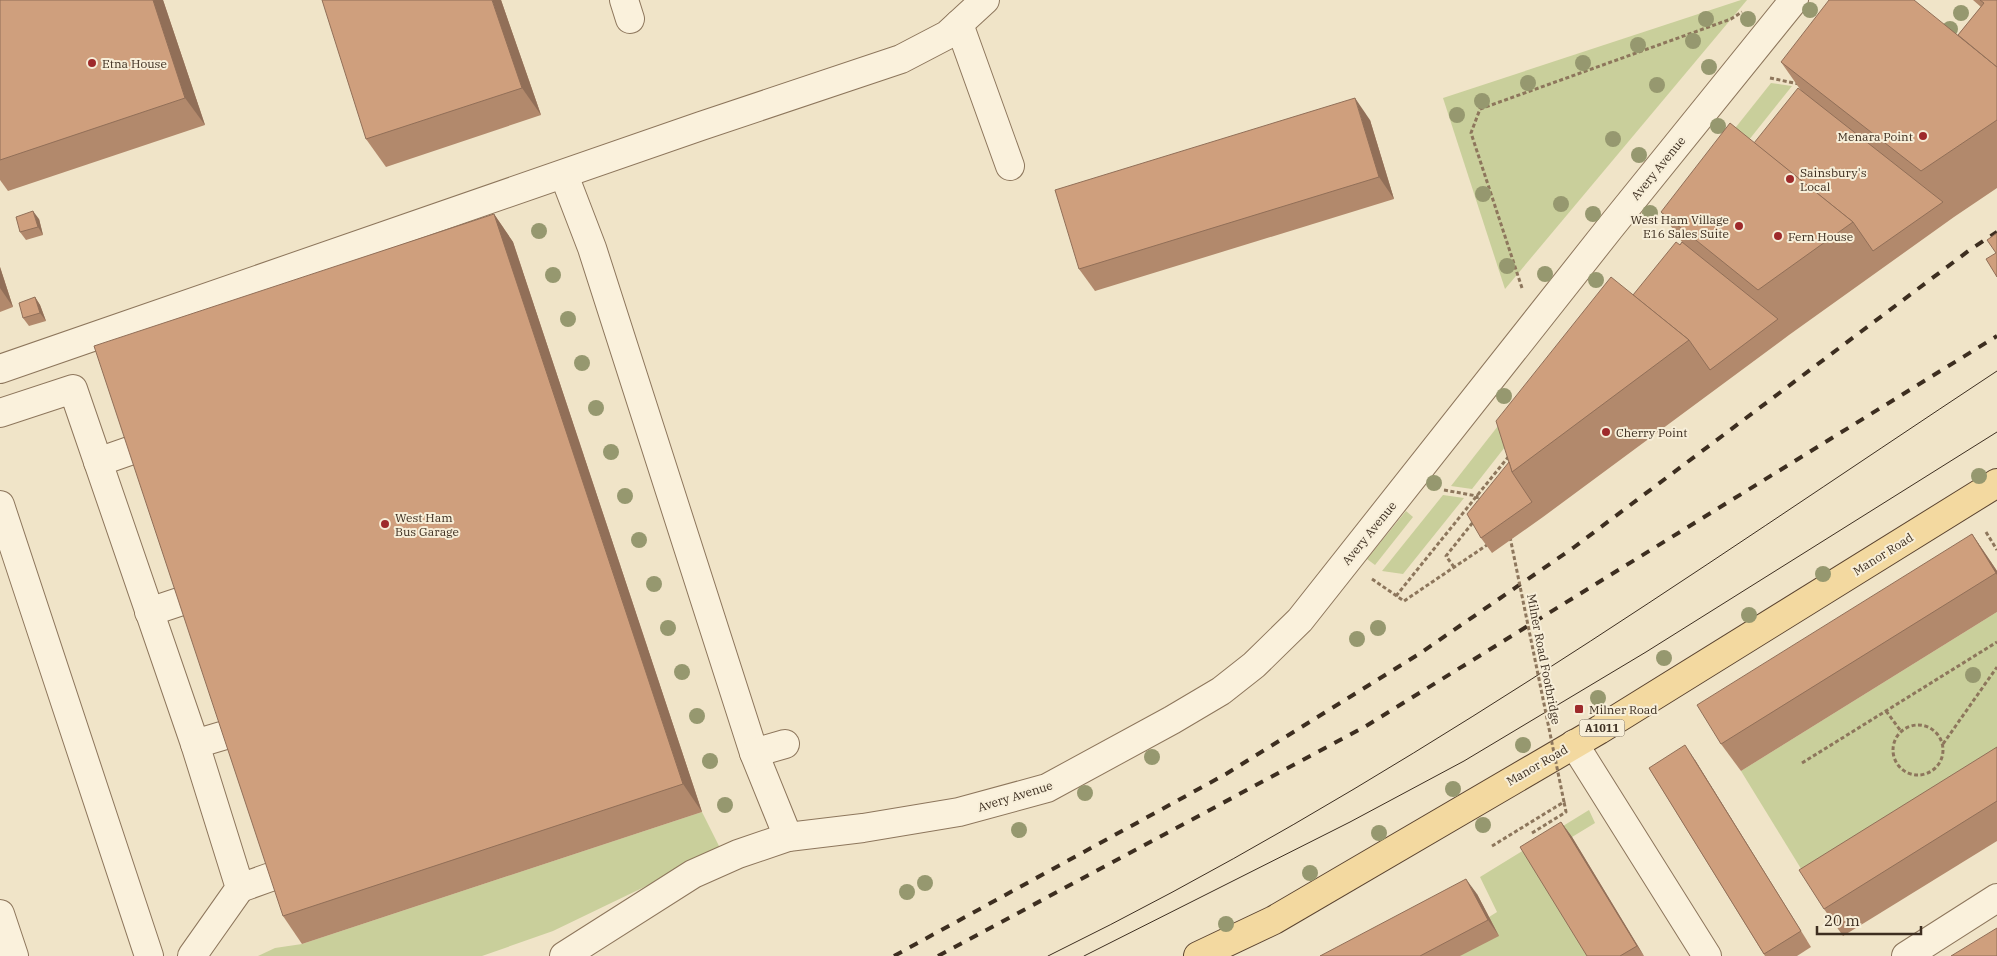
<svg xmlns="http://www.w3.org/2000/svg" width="1997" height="956" font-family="'IBM Plex Serif',serif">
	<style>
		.green { fill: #c9cf9b }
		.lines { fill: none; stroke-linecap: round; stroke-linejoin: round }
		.minor-casing { stroke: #8d765c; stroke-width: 30 }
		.major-casing { stroke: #5b4430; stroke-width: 30 }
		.path { stroke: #8d765c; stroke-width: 3; stroke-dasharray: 4 2.5; stroke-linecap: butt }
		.minor { stroke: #faf1dc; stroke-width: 28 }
		.major { stroke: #f3d9a0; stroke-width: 28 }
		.tram { stroke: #3d2e20; stroke-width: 1 }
		.rail { stroke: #3d2e20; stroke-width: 4; stroke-dasharray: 9 9; stroke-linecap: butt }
		.path-bridge { stroke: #8d765c; stroke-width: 3; stroke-dasharray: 4 2.5; stroke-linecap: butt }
		.tree { fill: #96986f }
		.wall { fill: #b2896c }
		.shaded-wall { fill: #916f58 }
		.building { fill: #cf9f7d; stroke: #916f58 }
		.poi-dot { fill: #9e2a2b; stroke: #f7eed8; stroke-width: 2 }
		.labels { text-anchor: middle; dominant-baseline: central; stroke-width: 4; stroke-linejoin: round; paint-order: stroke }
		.shield { fill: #f7eed8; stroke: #756857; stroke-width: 1 }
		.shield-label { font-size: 11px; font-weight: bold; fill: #3d2e20 }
		.poi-label { font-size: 12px; fill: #3d2e20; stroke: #f7eed8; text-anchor: start }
		.street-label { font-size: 12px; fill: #3d2e20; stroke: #f7eed8 }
	</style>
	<rect width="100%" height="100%" fill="#f0e4c8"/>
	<g class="green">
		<path d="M1741,0H1747L1505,289L1443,98Z"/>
		<path d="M1771,83L1792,86L1717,180L1709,161Z"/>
		<path d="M1516,403L1523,424L1472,489L1451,486Z"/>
		<path d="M1443,495L1464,498L1403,574L1382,571Z"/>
		<path d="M1406,511L1413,517L1375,565L1367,559Z"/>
		<path d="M1997,612V787L1819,898L1741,771Z"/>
		<path d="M1589,810L1595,823L1531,862L1588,956H1460L1489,917L1497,912L1480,877Z"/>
		<path d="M702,812L721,850L553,931L482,956H258L275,948L302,944Z"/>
	</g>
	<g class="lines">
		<g class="minor-casing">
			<g id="minor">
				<path d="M624,0L630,19"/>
				<path d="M959,24L1010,166"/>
				<path d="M564,175L592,248L754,753L788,837"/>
				<path d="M0,369L701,126L901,59L947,35L985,0"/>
				<path d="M0,413L73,389L195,744L240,888L192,956"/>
				<path d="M98,462L138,448"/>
				<path d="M0,505L149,956"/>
				<path d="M149,612L188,599"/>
				<path d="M195,744L232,733"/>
				<path d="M1574,744L1707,956"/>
				<path d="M754,753L785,744"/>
				<path d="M240,888L279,874"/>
				<path d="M0,914L14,956"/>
				<path d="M564,956L693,874L738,854L788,837L863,828L959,812L1047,788L1172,720L1221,691L1254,665L1300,620L1609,229L1794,0"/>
				<path d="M1906,956L1997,898"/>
			</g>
		</g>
		<g class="major-casing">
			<path id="major" d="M1198,956L1274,920L1599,730L1997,483"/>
		</g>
		<g class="path">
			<path d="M1770,78L1799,84"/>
			<path d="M1522,288L1471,133L1480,109L1731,19L1742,12"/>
			<path d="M1444,490L1477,496L1478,504"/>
			<path d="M1986,532L1997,550"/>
			<path d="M1454,567L1446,556L1474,521"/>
			<path d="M1372,579L1404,601L1487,545"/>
			<path d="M1396,596L1509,456"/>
			<path d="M1886,711L1900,730"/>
			<circle cx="1918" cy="750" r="25"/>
			<path d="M1943,744L1997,667"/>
			<path d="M1802,763L1997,642"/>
			<path d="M1532,833L1566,812L1564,802"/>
			<path d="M1492,846L1554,808"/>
		</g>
		<use href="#minor" class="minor"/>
		<use href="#major" class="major"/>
		<g class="tram">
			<path d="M1048,956C1383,792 1687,576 1997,371"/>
			<path d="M1084,956L1350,822L1464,761L1646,652L1997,432"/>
		</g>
		<g class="rail">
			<path d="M894,956L1226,774L1419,654L1573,548L1971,249L1997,232"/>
			<path d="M938,956L1366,726L1997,336"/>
		</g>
		<path class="path-bridge" d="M1510,537L1564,802L1554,808"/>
	</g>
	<g class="tree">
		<circle cx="1810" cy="10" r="8"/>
		<circle cx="1961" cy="13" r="8"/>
		<circle cx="1706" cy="19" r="8"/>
		<circle cx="1748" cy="19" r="8"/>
		<circle cx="1950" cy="29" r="8"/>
		<circle cx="1693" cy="41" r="8"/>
		<circle cx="1638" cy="45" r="8"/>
		<circle cx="1583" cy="63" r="8"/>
		<circle cx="1709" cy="67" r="8"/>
		<circle cx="1528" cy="83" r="8"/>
		<circle cx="1657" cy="85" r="8"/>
		<circle cx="1482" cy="101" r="8"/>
		<circle cx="1457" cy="115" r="8"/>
		<circle cx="1718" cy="126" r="8"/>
		<circle cx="1613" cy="139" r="8"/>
		<circle cx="1639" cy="155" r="8"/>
		<circle cx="1483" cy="194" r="8"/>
		<circle cx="1561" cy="204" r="8"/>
		<circle cx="1650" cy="213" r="8"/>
		<circle cx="1593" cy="214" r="8"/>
		<circle cx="539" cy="231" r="8"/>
		<circle cx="1507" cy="266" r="8"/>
		<circle cx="1545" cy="274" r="8"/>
		<circle cx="553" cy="275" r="8"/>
		<circle cx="1596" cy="280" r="8"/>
		<circle cx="568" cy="319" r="8"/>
		<circle cx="582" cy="363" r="8"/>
		<circle cx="1504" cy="396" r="8"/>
		<circle cx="596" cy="408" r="8"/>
		<circle cx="611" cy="452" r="8"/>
		<circle cx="1979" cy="476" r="8"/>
		<circle cx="1434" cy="483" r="8"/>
		<circle cx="625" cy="496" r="8"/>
		<circle cx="639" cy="540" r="8"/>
		<circle cx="1823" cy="574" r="8"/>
		<circle cx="654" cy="584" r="8"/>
		<circle cx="1749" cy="615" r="8"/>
		<circle cx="668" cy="628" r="8"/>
		<circle cx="1378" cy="628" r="8"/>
		<circle cx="1357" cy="639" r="8"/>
		<circle cx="1664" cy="658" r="8"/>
		<circle cx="682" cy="672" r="8"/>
		<circle cx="1973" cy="675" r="8"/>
		<circle cx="1598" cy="698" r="8"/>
		<circle cx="697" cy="716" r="8"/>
		<circle cx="1523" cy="745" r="8"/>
		<circle cx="1152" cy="757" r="8"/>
		<circle cx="710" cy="761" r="8"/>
		<circle cx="1453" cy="789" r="8"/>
		<circle cx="1085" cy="793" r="8"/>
		<circle cx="725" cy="805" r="8"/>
		<circle cx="1483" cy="825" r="8"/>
		<circle cx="1019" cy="830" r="8"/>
		<circle cx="1379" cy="833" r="8"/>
		<circle cx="1310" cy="873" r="8"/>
		<circle cx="925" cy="883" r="8"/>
		<circle cx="907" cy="892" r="8"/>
		<circle cx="1226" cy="924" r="8"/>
	</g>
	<g class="wall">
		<path d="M0,0H163L205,125L8,191L0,180Z"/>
		<path d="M501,0L541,115L386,167L366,139Z"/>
		<path d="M1973,0H1997V188L1954,217L1789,335L1543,517L1492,553L1481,538L1509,462L1633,295L1682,242L1661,212L1754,143L1802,92L1781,62L1958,35L1981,7Z"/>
		<path d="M1370,120L1394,199L1095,291L1079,269Z"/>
		<path d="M494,214L513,242L702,812L302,944L283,916Z"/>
		<path d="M39,219L43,235L26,240L20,232Z"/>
		<path d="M0,267L13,307L0,312Z"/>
		<path d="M35,297L40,305L46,321L29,326L23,318Z"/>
		<path d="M1972,534L1997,571V612L1741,771L1721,744Z"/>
		<path d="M1997,747V841L1843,936L1824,909Z"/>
		<path d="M1695,760L1811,947L1797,956H1765L1649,768Z"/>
		<path d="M1561,822L1572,837L1644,956H1587Z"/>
		<path d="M1477,894L1499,936L1460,956H1320Z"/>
	</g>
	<g class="shaded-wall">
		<path d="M153,0H163L205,125L185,98Z"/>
		<path d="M492,0H501L541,115L522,88Z"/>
		<path d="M1355,98L1370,120L1394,199L1379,177Z"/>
		<path d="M33,211L39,219L43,235L38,227Z"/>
		<path d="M494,214L513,242L702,812L683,784Z"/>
		<path d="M0,267L13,307L0,288Z"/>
		<path d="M35,297L40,305L46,321L40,313Z"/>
		<path d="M1972,534L1991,562L1997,571V575Z"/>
		<path d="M1685,745L1695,760L1811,947L1801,931Z"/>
		<path d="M1561,822L1572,837L1644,956L1637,946Z"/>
		<path d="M1466,879L1477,894L1499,936L1488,920Z"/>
	</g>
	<g class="building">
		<path d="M0,0H153L185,98L0,160Z"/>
		<path d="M322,0H492L522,88L366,139Z"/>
		<path d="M1829,0H1914L1997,67V120L1921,171L1781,62Z"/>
		<path d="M1980,0H1997V67L1958,35L1984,3Z"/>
		<path d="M1798,88L1943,202L1873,251L1853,222L1754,143Z"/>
		<path d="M1355,98L1379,177L1079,269L1055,190Z"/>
		<path d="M1730,123L1853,222L1758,290L1661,212Z"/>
		<path d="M33,211L38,227L20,232L16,217Z"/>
		<path d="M494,214L683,784L283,916L94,346Z"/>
		<path d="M1997,233V277L1986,259L1996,253L1987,240Z"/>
		<path d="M1676,242L1680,245L1682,242L1778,319L1710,370L1689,340L1633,295Z"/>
		<path d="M1611,277L1689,340L1512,472L1496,421Z"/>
		<path d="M35,297L40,313L23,318L19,303Z"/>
		<path d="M1509,462L1512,472L1532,502L1481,538L1467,514Z"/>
		<path d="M1972,534L1996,573L1721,744L1697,705Z"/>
		<path d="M1685,745L1801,931L1764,954L1649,768Z"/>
		<path d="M1997,747V801L1824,909L1799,870Z"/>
		<path d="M1561,822L1637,946L1620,956H1587L1520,847Z"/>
		<path d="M1466,879L1488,920L1420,956H1320Z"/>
		<path d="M1997,928V956H1951Z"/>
	</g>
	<g class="poi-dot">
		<circle cx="92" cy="63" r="5"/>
		<circle cx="1923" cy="136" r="5"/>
		<circle cx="1790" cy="179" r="5"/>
		<circle cx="1739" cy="226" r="5"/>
		<circle cx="1778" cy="236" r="5"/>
		<circle cx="1606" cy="432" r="5"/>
		<circle cx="385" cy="524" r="5"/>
		<rect x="1574" y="704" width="10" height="10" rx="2.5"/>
	</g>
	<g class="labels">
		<rect class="shield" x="1579.5" y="719.5" width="45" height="17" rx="4"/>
		<g class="shield-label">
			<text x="1602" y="728">A1011</text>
		</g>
		<g class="poi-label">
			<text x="102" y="63">Etna House</text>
			<text x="1913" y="136" text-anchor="end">Menara Point</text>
			<text x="1800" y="172">Sainsbury's<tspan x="1800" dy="14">Local</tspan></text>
			<text x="1729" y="219" text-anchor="end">West Ham Village<tspan x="1729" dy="14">E16 Sales Suite</tspan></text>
			<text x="1788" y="236">Fern House</text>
			<text x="1616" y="432">Cherry Point</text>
			<text x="395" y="517">West Ham<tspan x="395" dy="14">Bus Garage</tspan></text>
			<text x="1589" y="709">Milner Road</text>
		</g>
		<g class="street-label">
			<text transform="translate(1658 168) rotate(-51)">Avery Avenue</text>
			<text transform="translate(1369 533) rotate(-51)">Avery Avenue</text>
			<text transform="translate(1883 554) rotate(-32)">Manor Road</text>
			<text transform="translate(1544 659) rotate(79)">Milner Road Footbridge</text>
			<text transform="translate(1537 765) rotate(-30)">Manor Road</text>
			<text transform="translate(1015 796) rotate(-17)">Avery Avenue</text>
		</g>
	</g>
	<path d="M1817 926v8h104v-8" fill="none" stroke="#3d2e20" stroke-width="2.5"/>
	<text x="1824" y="926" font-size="15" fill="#3d2e20" stroke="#f7eed8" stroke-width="4" paint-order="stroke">20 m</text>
</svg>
